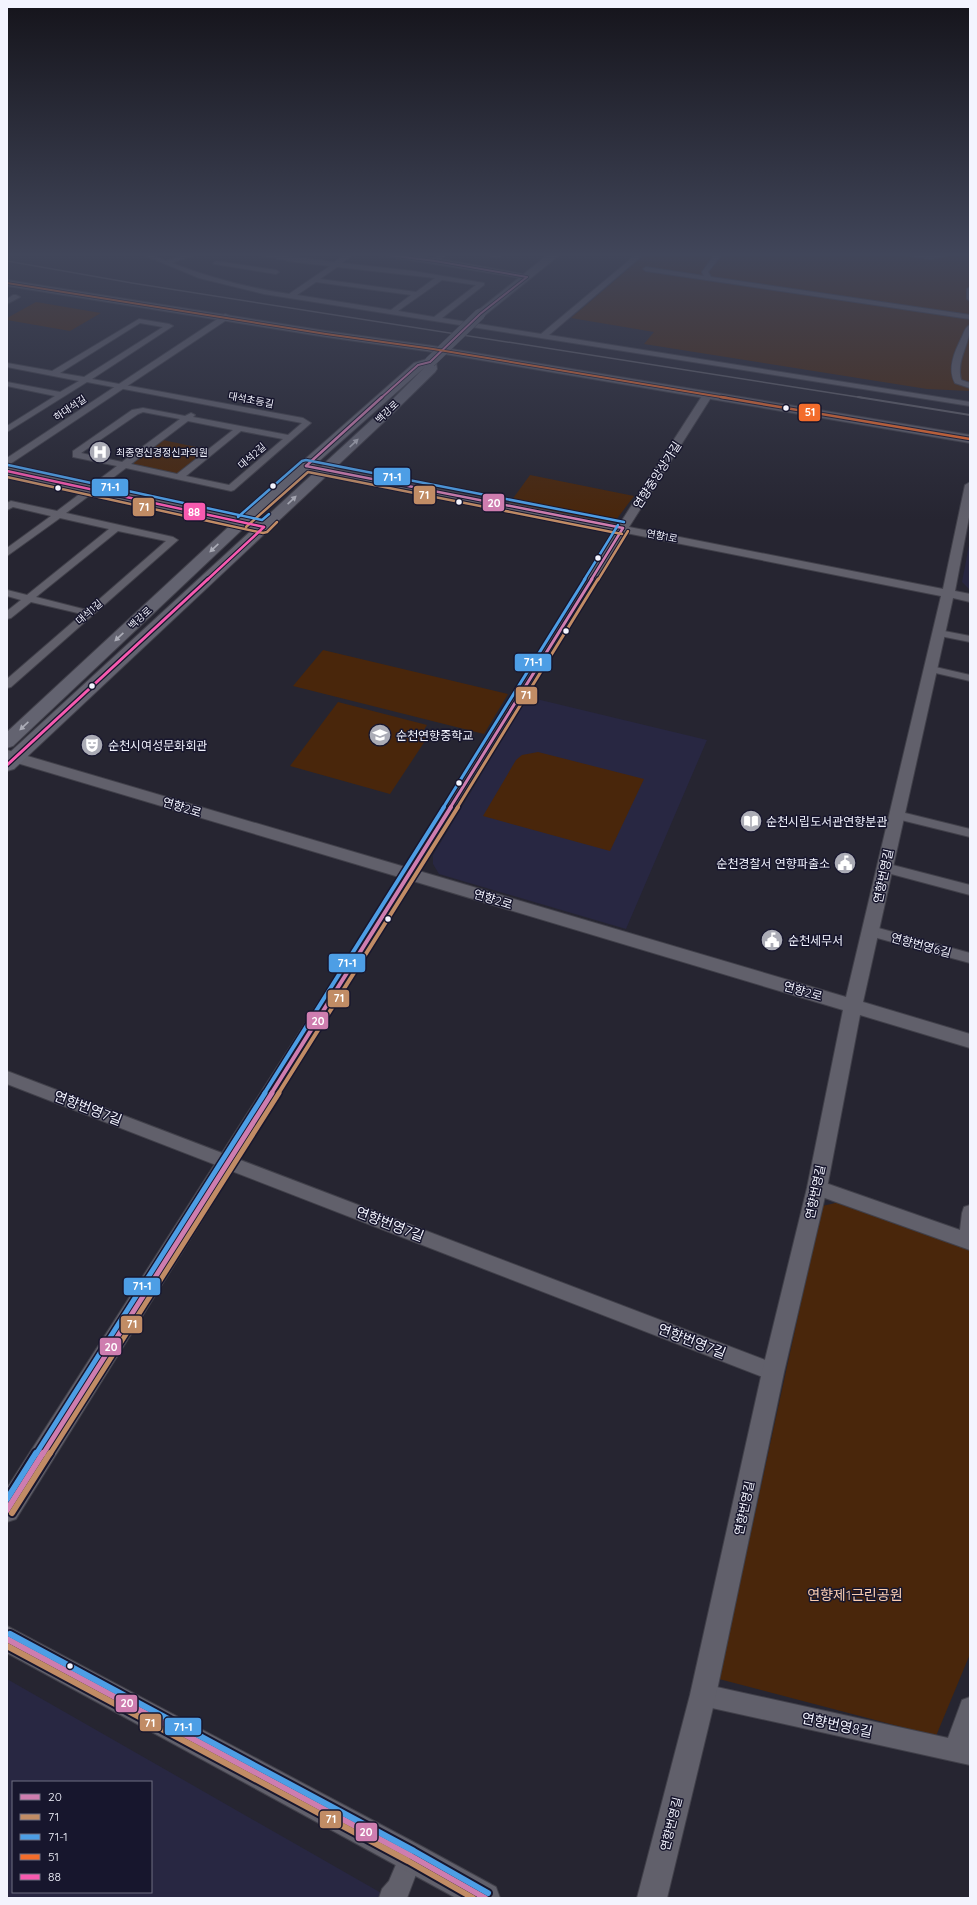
<svg xmlns="http://www.w3.org/2000/svg" width="977" height="1905" font-family="Quicksand,'Noto Sans KR',sans-serif">
	<style>
		.built { fill: #282742; fill-rule: evenodd }
		.green { fill: #49260b }
		.lines { fill: none; stroke-linecap: round; stroke-linejoin: round }
		.minor-casing { stroke: #41404a; stroke-width: 2 }
		.tertiary-casing { stroke: #41404a; stroke-width: 2 }
		.secondary-casing { stroke: #41404a; stroke-width: 2 }
		.primary-casing { stroke: #41404a; stroke-width: 2 }
		.minor { fill: #61606b; fill-rule: evenodd }
		.tertiary { fill: #61606b; fill-rule: evenodd }
		.secondary { fill: #61606b; fill-rule: evenodd }
		.primary { fill: #636370; fill-rule: evenodd }
		.rail-far1 { stroke: #616069; stroke-width: 1.5 }
		.rail { stroke: #616069; stroke-width: 2 }
		.primary-bridge-casing { stroke: #41404a; stroke-width: 12; stroke-linecap: butt }
		.primary-bridge { stroke: #636370; stroke-width: 11 }
		.bus-1-far5-casing { stroke: #17162d; stroke-width: 3.5 }
		.bus-1-far4-casing { stroke: #17162d; stroke-width: 4.5 }
		.bus-1-far3-casing { stroke: #17162d; stroke-width: 5.5 }
		.bus-1-far2-casing { stroke: #17162d; stroke-width: 7 }
		.bus-1-far1-casing { stroke: #17162d; stroke-width: 8 }
		.bus-1-casing { stroke: #17162d; stroke-width: 10 }
		.bus-2-far4-casing { stroke: #17162d; stroke-width: 4.5 }
		.bus-2-far3-casing { stroke: #17162d; stroke-width: 5.5 }
		.bus-2-far2-casing { stroke: #17162d; stroke-width: 7 }
		.bus-2-far1-casing { stroke: #17162d; stroke-width: 8 }
		.bus-2-casing { stroke: #17162d; stroke-width: 10 }
		.bus-3-far4-casing { stroke: #17162d; stroke-width: 4.5 }
		.bus-3-far3-casing { stroke: #17162d; stroke-width: 5.5 }
		.bus-3-far2-casing { stroke: #17162d; stroke-width: 7 }
		.bus-3-far1-casing { stroke: #17162d; stroke-width: 8 }
		.bus-3-casing { stroke: #17162d; stroke-width: 10 }
		.bus-4-far1-casing { stroke: #17162d; stroke-width: 3.5 }
		.bus-4-casing { stroke: #17162d; stroke-width: 4.5 }
		.bus-5-far1-casing { stroke: #17162d; stroke-width: 4.5 }
		.bus-5-casing { stroke: #17162d; stroke-width: 5.5 }
		.bus-1-far5 { stroke: #ce7daf; stroke-width: 2 }
		.bus-1-far4 { stroke: #ce7daf; stroke-width: 2.5 }
		.bus-1-far3 { stroke: #ce7daf; stroke-width: 3 }
		.bus-1-far2 { stroke: #ce7daf; stroke-width: 4 }
		.bus-1-far1 { stroke: #ce7daf; stroke-width: 5 }
		.bus-1 { stroke: #ce7daf; stroke-width: 6 }
		.bus-2-far4 { stroke: #c18c65; stroke-width: 2.5 }
		.bus-2-far3 { stroke: #c18c65; stroke-width: 3 }
		.bus-2-far2 { stroke: #c18c65; stroke-width: 4 }
		.bus-2-far1 { stroke: #c18c65; stroke-width: 5 }
		.bus-2 { stroke: #c18c65; stroke-width: 6 }
		.bus-3-far4 { stroke: #4d9ee5; stroke-width: 2.5 }
		.bus-3-far3 { stroke: #4d9ee5; stroke-width: 3 }
		.bus-3-far2 { stroke: #4d9ee5; stroke-width: 4 }
		.bus-3-far1 { stroke: #4d9ee5; stroke-width: 5 }
		.bus-3 { stroke: #4d9ee5; stroke-width: 6 }
		.bus-4-far1 { stroke: #f36c2b; stroke-width: 2 }
		.bus-4 { stroke: #f36c2b; stroke-width: 2.5 }
		.bus-5-far1 { stroke: #f75aaf; stroke-width: 2.5 }
		.bus-5 { stroke: #f75aaf; stroke-width: 3 }
		.oneway { fill: #abacb7 }
		.bus-dot { fill: #f3f4fe; stroke: #17162d; stroke-width: 1.5 }
		.labels { text-anchor: middle; dominant-baseline: central; stroke-width: 3; stroke-linejoin: round; paint-order: stroke }
		.far-street-label { font-size: 10px; fill: #f3f4fe; stroke: #17162d }
		.far-poi-label { font-size: 10px; fill: #f3f4fe; stroke: #17162d; text-anchor: start }
		.street-label { font-size: 12px; fill: #f3f4fe; stroke: #17162d }
		.poi-label { font-size: 12px; fill: #f3f4fe; stroke: #17162d; text-anchor: start }
		.near-street-label { font-size: 14px; fill: #f3f4fe; stroke: #17162d }
		.near-park-label { font-size: 14px; fill: #fbceb1; stroke: #17162d }
		.line-badge { stroke: #17162d; stroke-width: 1.5 }
		.badge-label { font-size: 11px; text-anchor: middle; font-weight: bold; fill: #fff }
	</style>
	<rect width="100%" height="100%" fill="#262531"/>
	<g class="built">
		<path d="M970,540V590L962,582Z"/>
		<path d="M528,697L707,740L626,929L439,874L433,864V855Z"/>
		<path d="M7,1679L390,1898H7ZM13,1782H151V1892H13Z"/>
	</g>
	<g class="green">
		<path d="M647,253H970V391L927,389L644,344L654,332L571,318Z"/>
		<path d="M36,302L101,313L70,331L7,320V318Z"/>
		<path d="M163,440L210,450L178,475L134,465V461Z"/>
		<path d="M530,475L634,496L616,520L609,522L509,504Z"/>
		<path d="M323,650L508,694L484,734L293,686Z"/>
		<path d="M338,702L427,725L420,736L427,738L390,794L290,766Z"/>
		<path d="M538,752L644,779L610,851L483,816L516,760L522,755Z"/>
		<path d="M840,1202L970,1246V1654L936,1736L719,1679L822,1206Z"/>
	</g>
	<g class="lines">
		<g class="minor-casing">
			<g id="minor">
				<path d="M139,253H148L166,261L189,253H199L172,263C210,278 249,288 289,294L330,266L294,262L250,253H266L334,262L347,253H355L342,263L413,271L484,283V285L442,318L541,334L638,253H645L549,335L970,402V406L264,294L199,278ZM337,267L435,278L416,292L320,279ZM442,280L476,285L434,317L398,311ZM316,282L411,295L391,310L297,295Z"/>
				<path d="M441,253H449L437,262H433V260Z"/>
				<path d="M477,253H505L498,258Z"/>
				<path d="M716,253H723L708,272L711,277L970,315V319L646,271L643,269L646,267L704,276L702,272Z"/>
				<path d="M890,253L930,255L961,253L930,259Z"/>
				<path d="M966,253H970V256Z"/>
				<path d="M216,261L276,270L279,272L276,274L214,264L213,263Z"/>
				<path d="M970,287V301L967,299V289Z"/>
				<path d="M139,319L169,324L173,326L92,379L303,418L311,423L234,490L231,491L126,468L66,513L173,537L178,540L11,687L7,688V679L82,614L31,602L11,618L7,619V611L21,600L7,596V590L27,595L109,529L60,518L7,556V548L51,516L13,507L7,510V503L11,501L57,511L117,466L73,457V451L132,410L143,408L185,416L191,413L195,415L193,417L288,435L302,423L87,382L7,432V426L55,396L7,386V382L60,392L79,381L7,367V363L52,371ZM140,323L163,327L84,377L60,373ZM143,412L180,419L122,462L81,453L138,414ZM188,421L233,430L177,474L131,464ZM241,431L283,439L229,485L186,476ZM118,531L166,541L87,610L36,597Z"/>
				<path d="M970,325C970,345 956,359 961,380L970,383V388L955,383C947,368 955,351 962,337C964,333 965,327 970,325Z"/>
				<path d="M939,630L970,636V642L935,635L934,633Z"/>
				<path d="M931,666L970,675V681L927,671L926,669Z"/>
				<path d="M897,811L970,829V837L893,818L891,815L893,812Z"/>
				<path d="M885,863L970,885V895L880,871L878,868L880,865Z"/>
				<path d="M871,926L970,953V963L866,935L864,931L866,927Z"/>
				<path d="M7,1071L773,1363L780,1365L782,1372L780,1379L773,1381L7,1084Z"/>
				<path d="M817,1180L960,1230L962,1213L964,1207L970,1205V1250L811,1193L809,1188L811,1183Z"/>
				<path d="M703,1684L948,1738L962,1700L970,1697V1765L703,1706L695,1703L692,1695L695,1687Z"/>
				<path d="M411,1844L419,1848L423,1856L407,1898H379L382,1889L389,1881L403,1848Z"/>
			</g>
		</g>
		<g class="tertiary-casing">
			<g id="tertiary">
				<path d="M365,253C420,253 474,265 527,275L531,277L527,279Z"/>
				<path d="M13,295H16L20,297L7,304V299Z"/>
				<path d="M225,314L228,315V319L7,466V458Z"/>
				<path d="M707,393L712,396L629,527L943,589L965,485L970,482V512L955,591L970,594V602L953,598L863,1002L970,1034V1048L860,1015L827,1188L784,1372L716,1695L667,1898H637L690,1695L762,1372L807,1188L843,1010L413,881L16,1519L7,1522V1488L399,877L7,760V750L405,867L616,531L306,469L301,466L306,463L619,525L702,396ZM626,533L941,596L846,997L419,871Z"/>
				<path d="M7,1626L421,1846L496,1887L500,1898H456L7,1653Z"/>
			</g>
		</g>
		<g class="secondary-casing">
			<g id="secondary">
				<path d="M7,280L326,331L433,346L970,435V443L433,352L326,337L7,286Z"/>
				<path d="M7,467L264,523L269,524L271,527L269,530L264,531L7,475Z"/>
			</g>
		</g>
		<g class="primary-casing">
			<g id="primary">
				<path d="M550,253H562L484,316H476L475,314L476,312Z"/>
				<path d="M430,358L436,362L437,369L435,372L386,420L14,769L7,771V755L378,414L425,367L247,525L13,746L7,748V732L237,519L414,363Z"/>
			</g>
		</g>
		<use href="#minor" class="minor"/>
		<use href="#tertiary" class="tertiary"/>
		<use href="#secondary" class="secondary"/>
		<use href="#primary" class="primary"/>
		<path class="rail-far1" d="M7,261L132,283L864,398"/>
		<path class="rail" d="M858,397L970,415"/>
		<g class="primary-bridge-casing">
			<path id="primary-bridge" d="M430,362L480,314"/>
		</g>
		<use href="#primary-bridge" class="primary-bridge"/>
		<g class="bus-1-far5-casing">
			<g id="bus-1-far5">
				<path d="M372,253L435,261L527,277"/>
				<path d="M381,398L418,365L430,362L480,314L527,277"/>
			</g>
		</g>
		<g class="bus-1-far4-casing">
			<g id="bus-1-far4">
				<path d="M306,466L623,528"/>
				<path d="M306,466L382,397"/>
				<path d="M591,580L623,528"/>
			</g>
		</g>
		<g class="bus-1-far3-casing">
			<path id="bus-1-far3" d="M450,808L592,579"/>
		</g>
		<g class="bus-1-far2-casing">
			<path id="bus-1-far2" d="M271,1094L451,807"/>
		</g>
		<g class="bus-1-far1-casing">
			<path id="bus-1-far1" d="M43,1454L272,1093"/>
		</g>
		<g class="bus-1-casing">
			<g id="bus-1">
				<path d="M7,1510L43,1453"/>
				<path d="M7,1639L411,1856L485,1898"/>
			</g>
		</g>
		<g class="bus-2-far4-casing">
			<g id="bus-2-far4">
				<path d="M7,477L263,533L267,532L277,522"/>
				<path d="M246,527L308,472L622,534"/>
				<path d="M598,580L628,531"/>
			</g>
		</g>
		<g class="bus-2-far3-casing">
			<path id="bus-2-far3" d="M457,808L598,579"/>
		</g>
		<g class="bus-2-far2-casing">
			<path id="bus-2-far2" d="M278,1094L458,807"/>
		</g>
		<g class="bus-2-far1-casing">
			<path id="bus-2-far1" d="M50,1454L279,1093"/>
		</g>
		<g class="bus-2-casing">
			<g id="bus-2">
				<path d="M12,1513L50,1453"/>
				<path d="M7,1646L408,1861L473,1898"/>
			</g>
		</g>
		<g class="bus-3-far4-casing">
			<g id="bus-3-far4">
				<path d="M8,465L262,520L269,514"/>
				<path d="M238,517L302,461L306,460L624,522"/>
				<path d="M584,580L618,525"/>
			</g>
		</g>
		<g class="bus-3-far3-casing">
			<path id="bus-3-far3" d="M443,808L585,579"/>
		</g>
		<g class="bus-3-far2-casing">
			<path id="bus-3-far2" d="M264,1094L444,807"/>
		</g>
		<g class="bus-3-far1-casing">
			<path id="bus-3-far1" d="M36,1454L265,1093"/>
		</g>
		<g class="bus-3-casing">
			<g id="bus-3">
				<path d="M7,1499L36,1453"/>
				<path d="M10,1634L414,1851L488,1893"/>
			</g>
		</g>
		<g class="bus-4-far1-casing">
			<path id="bus-4-far1" d="M7,283L326,334L433,349L727,398"/>
		</g>
		<g class="bus-4-casing">
			<path id="bus-4" d="M721,397L970,439"/>
		</g>
		<g class="bus-5-far1-casing">
			<g id="bus-5-far1">
				<path d="M7,471L264,527"/>
				<path d="M207,580L264,527"/>
			</g>
		</g>
		<g class="bus-5-casing">
			<path id="bus-5" d="M7,765L208,579"/>
		</g>
		<use href="#bus-1-far5" class="bus-1-far5"/>
		<use href="#bus-1-far4" class="bus-1-far4"/>
		<use href="#bus-1-far3" class="bus-1-far3"/>
		<use href="#bus-1-far2" class="bus-1-far2"/>
		<use href="#bus-1-far1" class="bus-1-far1"/>
		<use href="#bus-1" class="bus-1"/>
		<use href="#bus-2-far4" class="bus-2-far4"/>
		<use href="#bus-2-far3" class="bus-2-far3"/>
		<use href="#bus-2-far2" class="bus-2-far2"/>
		<use href="#bus-2-far1" class="bus-2-far1"/>
		<use href="#bus-2" class="bus-2"/>
		<use href="#bus-3-far4" class="bus-3-far4"/>
		<use href="#bus-3-far3" class="bus-3-far3"/>
		<use href="#bus-3-far2" class="bus-3-far2"/>
		<use href="#bus-3-far1" class="bus-3-far1"/>
		<use href="#bus-3" class="bus-3"/>
		<use href="#bus-4-far1" class="bus-4-far1"/>
		<use href="#bus-4" class="bus-4"/>
		<use href="#bus-5-far1" class="bus-5-far1"/>
		<use href="#bus-5" class="bus-5"/>
	</g>
	<defs><path id="oneway-solid" d="M-6-.8H1V-3.2L6.5 0L1 3.2V.8H-6Z"/></defs>
	<g class="oneway">
		<use href="#oneway-solid" transform="translate(354 443) rotate(-43)"/>
		<use href="#oneway-solid" transform="translate(292 500) rotate(-43)"/>
		<use href="#oneway-solid" transform="translate(214 548) rotate(137)"/>
		<use href="#oneway-solid" transform="translate(119 637) rotate(137)"/>
		<use href="#oneway-solid" transform="translate(24 726) rotate(137)"/>
	</g>
	<linearGradient id="sky" x2="0" y2="1"><stop stop-color="#15141b"/><stop offset="0.49" stop-color="#41465a"/><stop offset="1" stop-color="#41465a" stop-opacity="0"/></linearGradient>
	<rect width="977" height="520" fill="url(#sky)"/>
	<defs>
		<g id="hospital-disc" transform="scale(1.15)"><circle r="9.5" fill="#abacb6" stroke="#17162d"/><path d="M-5-5h3v3.5h4V-5h3V5h-3V1.5h-4V5h-3Z" fill="#fff"/></g>
		<g id="school-disc" transform="scale(1.15)"><circle r="9.5" fill="#abacb6" stroke="#17162d"/><path d="M0-5L7-2L0 1L-7-2ZM-4 1L0 2.5L4 1V4Q0 6-4 4Z" fill="#fff"/></g>
		<g id="theatre-disc" transform="scale(1.15)"><circle r="9.5" fill="#abacb6" stroke="#17162d"/><path d="M-5-5.5Q0-4 5-5.5V0Q5 5 0 6Q-5 5-5 0ZM-3.3-2.5H-1v1.5H-3.3ZM1-2.5H3.3v1.5H1ZM-2.8 1Q0 5.5 2.8 1Z" fill="#fff"/></g>
		<g id="library-disc" transform="scale(1.15)"><circle r="9.5" fill="#abacb6" stroke="#17162d"/><path d="M-6-4Q-3-5.5-.7-3.5V5Q-3 3-6 4ZM6-4Q3-5.5 .7-3.5V5Q3 3 6 4Z" fill="#fff"/></g>
		<g id="civic-disc" transform="scale(1.15)"><circle r="9.5" fill="#abacb6" stroke="#17162d"/><path d="M-.6-6.5H3V-4.5H.6V-3L4-1V1h2V6H-6V1h2V-1L-.6-3ZM-1.2 2.5V6h2.4V2.5Z" fill="#fff"/></g>
	</defs>
	<g fill-rule="evenodd">
		<use href="#hospital-disc" x="100" y="452"/>
		<use href="#school-disc" x="380" y="735"/>
		<use href="#theatre-disc" x="92" y="745"/>
		<use href="#library-disc" x="751" y="821"/>
		<use href="#civic-disc" x="845" y="863"/>
		<use href="#civic-disc" x="772" y="940"/>
	</g>
	<g class="bus-dot">
		<circle cx="786" cy="408" r="3.5"/>
		<circle cx="273" cy="486" r="3.5"/>
		<circle cx="58" cy="488" r="3.5"/>
		<circle cx="459" cy="502" r="3.5"/>
		<circle cx="598" cy="558" r="3.5"/>
		<circle cx="566" cy="631" r="3.5"/>
		<circle cx="92" cy="686" r="3.5"/>
		<circle cx="459" cy="783" r="3.5"/>
		<circle cx="388" cy="919" r="3.5"/>
		<circle cx="70" cy="1666" r="3.5"/>
	</g>
	<g class="labels">
		<g class="far-street-label">
			<text transform="translate(251 400) rotate(11)">대석초등길</text>
			<text transform="translate(70 408) rotate(-34)">하대석길</text>
			<text transform="translate(387 412) rotate(-44)">백강로</text>
			<text transform="translate(252 456) rotate(-41)">대석2길</text>
			<text transform="translate(662 536) rotate(11)">연향1로</text>
			<text transform="translate(89 612) rotate(-41)">대석1길</text>
			<text transform="translate(140 618) rotate(-43)">백강로</text>
		</g>
		<g class="far-poi-label">
			<text x="116" y="452">최종영신경정신과의원</text>
		</g>
		<g class="street-label">
			<text transform="translate(657 475) rotate(-57)">연향중앙상가길</text>
			<text transform="translate(182 807) rotate(17)">연향2로</text>
			<text transform="translate(883 876) rotate(-78)">연향번영길</text>
			<text transform="translate(493 899) rotate(17)">연향2로</text>
			<text transform="translate(921 945) rotate(15)">연향번영6길</text>
			<text transform="translate(803 991) rotate(16)">연향2로</text>
			<text transform="translate(815 1192) rotate(-78)">연향번영길</text>
			<text transform="translate(744 1508) rotate(-78)">연향번영길</text>
			<text transform="translate(671 1824) rotate(-76)">연향번영길</text>
		</g>
		<g class="poi-label">
			<text x="396" y="735">순천연향중학교</text>
			<text x="108" y="745">순천시여성문화회관</text>
			<text x="766" y="821">순천시립도서관연향분관</text>
			<text x="830" y="863" text-anchor="end">순천경찰서 연향파출소</text>
			<text x="788" y="940">순천세무서</text>
		</g>
		<g class="near-street-label">
			<text transform="translate(88 1108) rotate(21)">연향번영7길</text>
			<text transform="translate(390 1224) rotate(21)">연향번영7길</text>
			<text transform="translate(692 1341) rotate(21)">연향번영7길</text>
			<text transform="translate(837 1725) rotate(12)">연향번영8길</text>
		</g>
		<g class="near-park-label">
			<text x="855" y="1595">연향제1근린공원</text>
		</g>
	</g>
	<g class="line-badge">
		<rect x="798" y="403" width="23" height="19" rx="4" fill="#f36c2b"/>
		<rect x="373" y="467" width="38" height="19" rx="4" fill="#4d9ee5"/>
		<rect x="91" y="478" width="38" height="19" rx="4" fill="#4d9ee5"/>
		<rect x="413" y="485" width="23" height="20" rx="4" fill="#c18c65"/>
		<rect x="482" y="493" width="23" height="19" rx="4" fill="#ce7daf"/>
		<rect x="132" y="497" width="23" height="20" rx="4" fill="#c18c65"/>
		<rect x="183" y="502" width="23" height="19" rx="4" fill="#f75aaf"/>
		<rect x="514" y="653" width="38" height="19" rx="4" fill="#4d9ee5"/>
		<rect x="515" y="686" width="23" height="19" rx="4" fill="#c18c65"/>
		<rect x="328" y="953" width="38" height="20" rx="4" fill="#4d9ee5"/>
		<rect x="327" y="989" width="23" height="19" rx="4" fill="#c18c65"/>
		<rect x="306" y="1011" width="23" height="19" rx="4" fill="#ce7daf"/>
		<rect x="123" y="1277" width="38" height="19" rx="4" fill="#4d9ee5"/>
		<rect x="120" y="1315" width="23" height="19" rx="4" fill="#c18c65"/>
		<rect x="99" y="1337" width="23" height="19" rx="4" fill="#ce7daf"/>
		<rect x="115" y="1694" width="23" height="19" rx="4" fill="#ce7daf"/>
		<rect x="139" y="1713" width="23" height="19" rx="4" fill="#c18c65"/>
		<rect x="164" y="1717" width="38" height="19" rx="4" fill="#4d9ee5"/>
		<rect x="319" y="1810" width="23" height="19" rx="4" fill="#c18c65"/>
		<rect x="355" y="1822" width="23" height="20" rx="4" fill="#ce7daf"/>
	</g>
	<g class="badge-label">
		<text x="810" y="416">51</text>
		<text x="392" y="481">71-1</text>
		<text x="110" y="491">71-1</text>
		<text x="424" y="499">71</text>
		<text x="494" y="507">20</text>
		<text x="144" y="511">71</text>
		<text x="194" y="516">88</text>
		<text x="533" y="666">71-1</text>
		<text x="526" y="699">71</text>
		<text x="347" y="967">71-1</text>
		<text x="339" y="1002">71</text>
		<text x="318" y="1025">20</text>
		<text x="142" y="1290">71-1</text>
		<text x="132" y="1328">71</text>
		<text x="111" y="1351">20</text>
		<text x="127" y="1707">20</text>
		<text x="150" y="1727">71</text>
		<text x="183" y="1731">71-1</text>
		<text x="331" y="1823">71</text>
		<text x="366" y="1836">20</text>
	</g>
	<rect width="977" height="1905" fill="none" stroke="#f3f4fe" stroke-width="16"/>
	<rect x="12" y="1781" width="140" height="112" fill="#17162d" stroke="#6f6f81"/>
	<rect x="20" y="1794" width="20" height="6" fill="#ce7daf" stroke="#6f6f81"/>
	<text x="48" y="1801" font-size="12" fill="#f3f4fe">20</text>
	<rect x="20" y="1814" width="20" height="6" fill="#c18c65" stroke="#6f6f81"/>
	<text x="48" y="1821" font-size="12" fill="#f3f4fe">71</text>
	<rect x="20" y="1834" width="20" height="6" fill="#4d9ee5" stroke="#6f6f81"/>
	<text x="48" y="1841" font-size="12" fill="#f3f4fe">71-1</text>
	<rect x="20" y="1854" width="20" height="6" fill="#f36c2b" stroke="#6f6f81"/>
	<text x="48" y="1861" font-size="12" fill="#f3f4fe">51</text>
	<rect x="20" y="1874" width="20" height="6" fill="#f75aaf" stroke="#6f6f81"/>
	<text x="48" y="1881" font-size="12" fill="#f3f4fe">88</text>
</svg>
